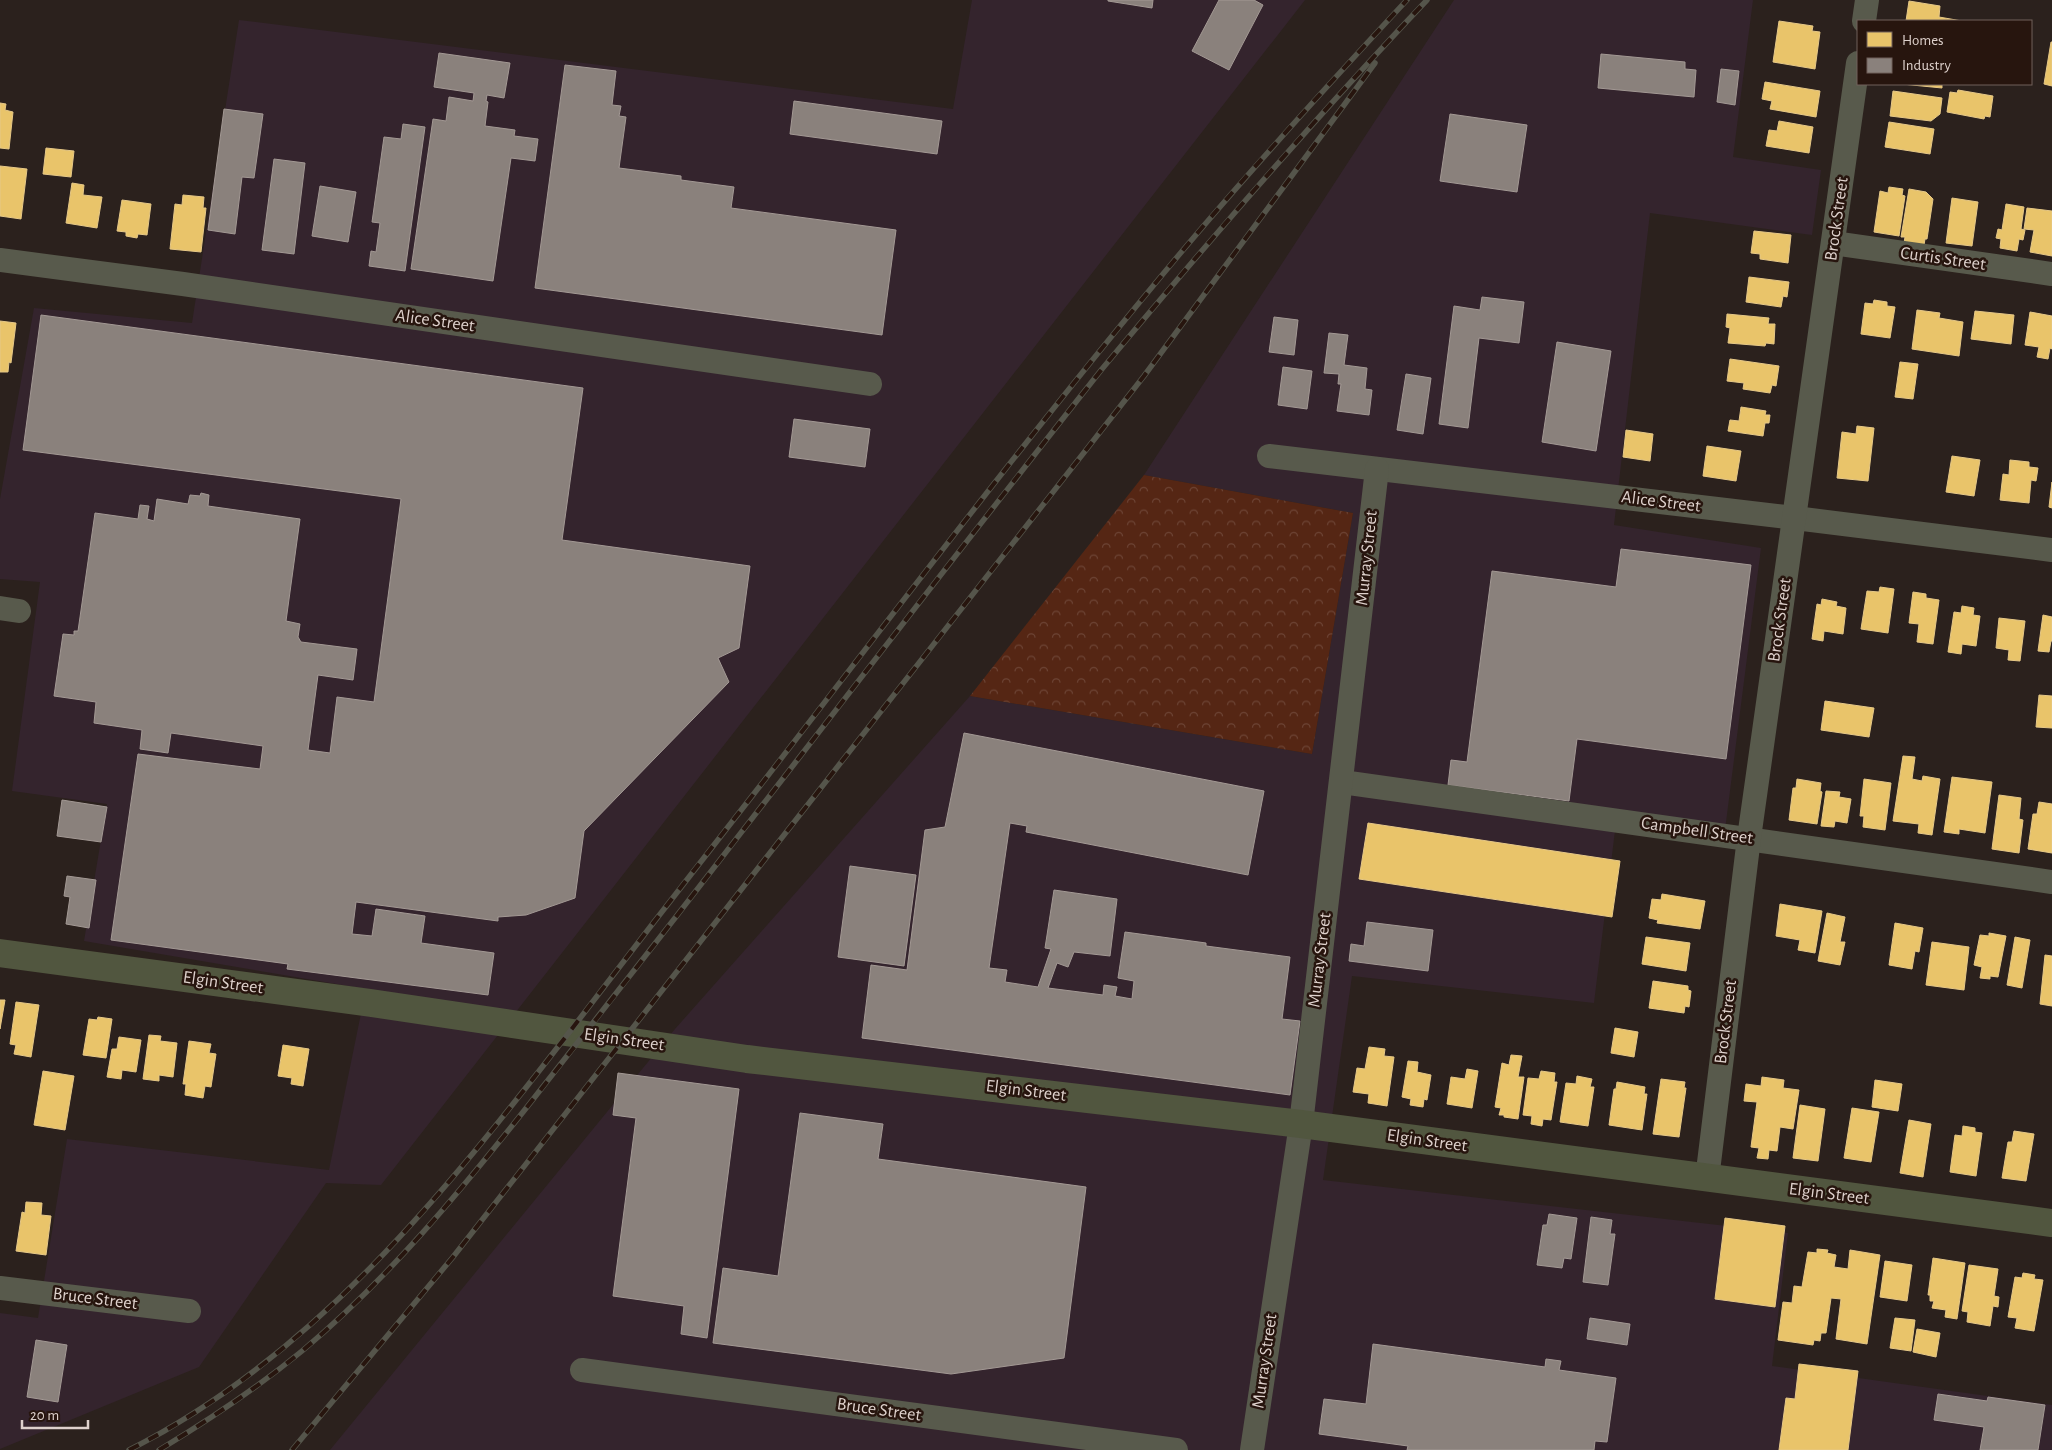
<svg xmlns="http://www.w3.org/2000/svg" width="2052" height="1450" font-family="'Alegreya Sans',sans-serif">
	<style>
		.industrial { fill: #34242d }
		.forest { fill: url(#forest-crowns) }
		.homes { fill: #e9c46a; stroke: #e6c887 }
		.industry { fill: #8a817c; stroke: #a39994 }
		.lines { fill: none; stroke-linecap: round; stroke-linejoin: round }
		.minor { stroke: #585a4c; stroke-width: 24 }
		.major { stroke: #51563f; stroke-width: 28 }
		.rail-casing { stroke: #55554b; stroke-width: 5.5 }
		.rail { stroke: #27150e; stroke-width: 4; stroke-dasharray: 11; stroke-linecap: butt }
		.labels { text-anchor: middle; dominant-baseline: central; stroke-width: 5; stroke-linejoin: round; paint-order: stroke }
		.street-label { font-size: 18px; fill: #ded1cc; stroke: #27150e }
	</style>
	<defs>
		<pattern id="forest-crowns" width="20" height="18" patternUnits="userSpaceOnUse" patternTransform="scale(1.25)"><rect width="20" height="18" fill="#552614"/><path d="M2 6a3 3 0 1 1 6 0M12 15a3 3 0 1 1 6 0" fill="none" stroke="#6d4435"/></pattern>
	</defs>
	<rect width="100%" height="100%" fill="#2b211d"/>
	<g class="industrial">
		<path d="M972,0H1305L381,1185L326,1183L199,1367L0,1449V1313L38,1318L67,1139L329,1170L366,989L84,941L107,804L12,791L40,582L0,579V499L34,308L192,323L239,20L953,109Z"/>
		<path d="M1454,0H1753L1733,157L1821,170L1812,235L1650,213L1614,525L1761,548L1725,830L1617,814L1594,1003L1352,976L1323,1180L1788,1233L1772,1366L2052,1405V1450H330L675,1029L970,696L1312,754L1353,513L1144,475Z"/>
	</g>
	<path class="forest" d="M1144,475L1353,513L1312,754L970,696Z"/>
	<g class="homes">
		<path d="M1909,1L1940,6L1939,17L1962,21H1906Z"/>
		<path d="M1779,21L1813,26L1812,31L1820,32L1815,69L1773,62Z"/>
		<path d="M2051,42H2052V86L2044,84Z"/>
		<path d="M1765,82L1820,91L1816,117L1770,109L1772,101L1762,99Z"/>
		<path d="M1902,84H1942V88Z"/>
		<path d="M1958,90L1993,96L1990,117L1985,116L1984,119L1947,112L1950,92L1957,93Z"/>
		<path d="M1893,91L1942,98L1940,114L1931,121L1890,116Z"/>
		<path d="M0,103L6,104L5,110L13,112L9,149L0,148Z"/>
		<path d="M1779,121L1813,127L1809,153L1766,146L1769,130L1777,131Z"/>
		<path d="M1889,122L1934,129L1930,154L1885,147Z"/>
		<path d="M46,148L74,151L71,177L43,174Z"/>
		<path d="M0,166L27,169L21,219L0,216Z"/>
		<path d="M72,183L84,185L83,195L102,197L97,228L66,223Z"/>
		<path d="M1889,187L1903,189L1902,195L1905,196L1899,236L1874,232L1880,191L1888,193Z"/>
		<path d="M1909,189L1926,192L1933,199L1927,239H1925L1924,245L1904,243L1905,237H1901Z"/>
		<path d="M183,195L204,197L203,208H206L201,252L170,249L175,204L182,205Z"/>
		<path d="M1952,198L1978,202L1972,246L1946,243Z"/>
		<path d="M122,200L151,204L147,235L138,234L137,238L126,236V232L117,231Z"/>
		<path d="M2006,204L2024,207L2021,229L2025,230L2023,240L2019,239L2017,251L2000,248L2001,239L1996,238L1998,229L2002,230Z"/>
		<path d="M2027,208L2052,211V256L2030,252L2034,230L2024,229Z"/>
		<path d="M1754,231L1791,235L1788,263L1760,259V254L1751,253Z"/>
		<path d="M1749,277L1789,282L1787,297L1783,296L1781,307L1746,302Z"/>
		<path d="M1874,300L1887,302V306L1895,307L1890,338L1861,334L1865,303L1873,304Z"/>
		<path d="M1917,310L1940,313L1939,318L1963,322L1959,356L1912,349Z"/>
		<path d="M1975,311L2014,315L2011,344L1971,339Z"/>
		<path d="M2030,312L2052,316V349L2050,348L2048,359L2037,357L2039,347L2025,345Z"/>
		<path d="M1727,314L1769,318L1768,324H1775L1774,344L1766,343L1765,346L1728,343L1730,328L1726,327Z"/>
		<path d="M0,321L16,323L11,363L9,362L8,372H0Z"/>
		<path d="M1730,359L1779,366L1776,386L1772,385L1770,393L1743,389L1744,383L1727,381Z"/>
		<path d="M1900,362L1918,364L1913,399L1895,397Z"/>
		<path d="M1741,407L1766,411L1765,415H1770L1769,423H1765L1763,436L1728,431L1730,420L1739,421Z"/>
		<path d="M1857,426L1874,428L1868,481L1837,478L1842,432L1856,434Z"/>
		<path d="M1626,430L1653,434L1650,461L1623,457Z"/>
		<path d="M1707,446L1741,451L1736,481L1703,476Z"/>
		<path d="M1952,456L1980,460L1974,496L1946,492Z"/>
		<path d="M2010,460L2029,462V467L2038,468L2036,481L2031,480L2029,503L2000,500L2003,474L2009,475Z"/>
		<path d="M2052,482V508L2049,507Z"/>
		<path d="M1880,587L1894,589L1888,633L1861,629L1867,591L1879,592Z"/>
		<path d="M1913,592L1926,594V598L1939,600L1933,644L1917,642L1919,624L1909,623Z"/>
		<path d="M1822,599L1837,602L1836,606L1846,608L1843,634L1824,631L1823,641L1812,639L1817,604L1821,605Z"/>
		<path d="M1962,606L1974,608L1973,615L1980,616L1976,646L1962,644L1961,654L1948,652L1954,612L1961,613Z"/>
		<path d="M2043,615L2052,617V641H2051L2049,652L2038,651Z"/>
		<path d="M1999,618L2025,621L2020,661L2008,660L2009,650L1996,648Z"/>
		<path d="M2039,695L2052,696V728L2036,727Z"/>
		<path d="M1825,701L1874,708L1869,737L1821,730Z"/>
		<path d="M1903,756L1915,757L1912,779L1922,781L1923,776L1940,779L1932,835L1918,833L1919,824L1893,821Z"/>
		<path d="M1952,777L1992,782L1985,833L1959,829V834L1944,832Z"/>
		<path d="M1797,779L1821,783L1820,791L1822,792L1817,824L1789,820L1793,788H1796Z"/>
		<path d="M1864,779L1891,783L1885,830L1863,827L1864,816H1860Z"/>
		<path d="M1826,791L1840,792L1839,797L1851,799L1847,823L1835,821L1834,827L1821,826Z"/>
		<path d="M1999,795L2021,798L2019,819L2023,820L2019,853L1992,849Z"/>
		<path d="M2039,802L2052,804V853L2028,849L2033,814H2037Z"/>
		<path d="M1368,823L1620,861L1612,917L1359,879Z"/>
		<path d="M1662,894L1705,901L1700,929L1657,923L1658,920L1649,918L1652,899L1661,900Z"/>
		<path d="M1780,904L1822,911L1815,953L1798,950L1800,940L1776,936Z"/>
		<path d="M1827,913L1845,917L1840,942H1845L1840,965L1818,961Z"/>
		<path d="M1895,923L1923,928L1919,952L1915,951L1912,969L1889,965Z"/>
		<path d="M1989,933L2006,936L1998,977L1990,976V979L1980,978L1982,967L1974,965L1980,935L1989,936Z"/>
		<path d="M1646,937L1690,943L1686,971L1642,964Z"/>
		<path d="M2015,937L2030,940L2022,988L2007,985Z"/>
		<path d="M1932,942L1969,947L1964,990L1926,985Z"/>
		<path d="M2045,955L2052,956V1006L2040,1004Z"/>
		<path d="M1653,981L1688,986V990L1691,991L1689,1007L1685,1006L1684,1013L1649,1008Z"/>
		<path d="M0,1000H5L0,1029Z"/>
		<path d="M16,1002L39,1005L31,1057L14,1054L16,1045L10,1044Z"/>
		<path d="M98,1017L112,1019L106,1058L83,1055L89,1019L97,1020Z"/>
		<path d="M1615,1028L1638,1032L1634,1057L1611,1053Z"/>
		<path d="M149,1035L161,1036L160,1041L177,1043L173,1077L159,1075V1081L143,1079Z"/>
		<path d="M119,1037L141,1040L136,1072L122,1070L121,1079L107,1077L112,1049H117Z"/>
		<path d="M189,1041L211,1044L209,1053L216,1054L211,1087L205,1086L203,1098L185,1095L186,1084H183Z"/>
		<path d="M283,1045L309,1049L303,1086L291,1084L292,1078L278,1076Z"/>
		<path d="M1369,1047L1385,1049L1384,1056L1394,1057L1387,1106L1368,1103L1369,1094L1353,1092L1357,1068L1365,1069Z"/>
		<path d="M1511,1055L1522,1056L1518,1077H1524L1518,1119L1504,1117V1115H1499L1501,1108L1495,1107L1502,1063L1509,1065Z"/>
		<path d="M1408,1061L1418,1062L1417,1072L1431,1075L1427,1100L1424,1099L1423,1107L1410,1105L1411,1099L1402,1097Z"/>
		<path d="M1467,1069L1478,1071L1472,1108L1447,1104L1451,1077L1465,1079Z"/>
		<path d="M43,1071L74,1076L65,1130L34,1125Z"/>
		<path d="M1541,1071L1555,1073L1554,1082H1557L1551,1120L1543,1119L1542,1126L1531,1124L1532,1116L1523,1115L1528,1078L1539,1079Z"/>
		<path d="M1577,1076L1592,1079L1590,1087H1594L1588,1126L1560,1122L1566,1083L1576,1084Z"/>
		<path d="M1762,1077L1784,1080L1783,1088L1799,1090L1793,1129L1780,1127L1777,1151L1769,1150L1768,1159L1757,1158L1759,1148L1751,1147L1757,1102L1744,1101L1746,1084L1761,1086Z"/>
		<path d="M1661,1079L1685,1082L1684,1088H1686L1679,1137L1653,1134Z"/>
		<path d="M1875,1080L1902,1084L1898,1111L1872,1107Z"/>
		<path d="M1617,1082L1645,1087L1644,1094H1647L1642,1130L1609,1125L1614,1089H1616Z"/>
		<path d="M1800,1105L1825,1109L1818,1161L1793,1158Z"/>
		<path d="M1852,1108L1879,1112L1871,1162L1844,1158Z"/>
		<path d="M1909,1120L1931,1124L1923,1177L1900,1173Z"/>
		<path d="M1963,1126L1975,1128V1132L1982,1133L1976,1176L1950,1172L1955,1135L1962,1136Z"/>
		<path d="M2014,1131L2034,1134L2026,1181L2002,1178L2008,1142H2012Z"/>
		<path d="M26,1202L42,1203L41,1215L51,1216L46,1255L16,1251L22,1212L25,1213Z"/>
		<path d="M1725,1218L1785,1226L1775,1307L1715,1299Z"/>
		<path d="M1817,1249L1828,1250L1827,1253L1836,1255L1834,1267L1848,1269L1850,1250L1880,1255L1867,1344L1836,1339L1841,1299L1831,1298L1826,1333H1821L1820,1341L1814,1340L1813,1345L1778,1340L1783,1302L1792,1303L1794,1286L1802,1287L1808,1252L1817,1253Z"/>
		<path d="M1933,1258L1965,1263L1957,1319L1945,1317L1946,1310L1932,1308L1934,1301H1930V1295H1928Z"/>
		<path d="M1885,1261L1912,1265L1907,1301L1880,1297Z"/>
		<path d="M1969,1265L1998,1269L1994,1296L1999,1297L1998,1307L1993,1306L1990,1326L1967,1322L1968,1312L1962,1311Z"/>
		<path d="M2023,1273L2035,1275L2034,1279L2043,1280L2034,1331L2015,1328L2017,1318L2008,1317L2015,1277L2022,1278Z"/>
		<path d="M1895,1318L1915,1320L1911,1351L1890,1348Z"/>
		<path d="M1917,1329L1940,1333L1936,1357L1913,1352Z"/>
		<path d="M1799,1364L1858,1371L1848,1450H1779L1786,1398L1795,1399Z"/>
	</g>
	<g class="industry">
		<path d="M1108,0H1153L1152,8L1108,1Z"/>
		<path d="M1219,0H1254L1263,5L1229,70L1192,51Z"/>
		<path d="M439,53L510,63L504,98L487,95L486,101L488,102L485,126L515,130L514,136L538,139L535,161L511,158L493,281L411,269L433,119L446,121L449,97L473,101L474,93L434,87Z"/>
		<path d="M1601,54L1685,62V69L1696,70L1694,97L1598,88Z"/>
		<path d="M565,65L616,71L612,105L621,106L619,116L626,117L619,168L681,176V180L734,187L731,208L896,230L882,335L535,288Z"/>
		<path d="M1721,69L1739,71L1735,105L1717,102Z"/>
		<path d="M794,101L942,121L937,154L790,134Z"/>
		<path d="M224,109L263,114L254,178L242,177L235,234L208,230Z"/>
		<path d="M1450,114L1527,125L1517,192L1440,181Z"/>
		<path d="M403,124L425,127L405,271L369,266L371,251L376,252L380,223L372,222L384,137L401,139Z"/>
		<path d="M274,159L305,163L294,254L262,250Z"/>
		<path d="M320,186L356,192L348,242L312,236Z"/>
		<path d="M1482,297L1524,302L1519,343L1479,338L1468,428L1439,424L1454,306L1480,310Z"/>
		<path d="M41,315L583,388L562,540L750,566L739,648L718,658L729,682L584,831L575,898L526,915L498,917V921L356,902L352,934L372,936L376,909L425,916L421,943L494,953L488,995L287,969L288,964L111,940L138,754L260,769L263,746L171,733L168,753L140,749L142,730L94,723L96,702L54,696L63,634L74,635V631H78L95,513L138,519L140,505L149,506L147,519L154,521L157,499L188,504L190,495L200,496L201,493L209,495L208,506L300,519L286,621L300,624L298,637L301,642L357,649L353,680L318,675L308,750L330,753L337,697L374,702L401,499L23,450Z"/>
		<path d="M1274,317L1298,320L1294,355L1269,352Z"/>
		<path d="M1329,333L1348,335L1344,365L1367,368L1365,389L1372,390L1369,415L1337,411L1341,384H1338L1339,374L1324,373Z"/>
		<path d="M1557,342L1611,351L1596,451L1542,442Z"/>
		<path d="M1283,367L1312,371L1307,409L1278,405Z"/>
		<path d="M1406,374L1431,378L1423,434L1397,430Z"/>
		<path d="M794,419L870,429L865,467L789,457Z"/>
		<path d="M1621,549L1751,565L1726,759L1577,739L1569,801L1448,785L1451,760L1467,762L1492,571L1616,587Z"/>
		<path d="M964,733L1264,791L1248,875L1026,832L1027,826L1010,823L989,968L1007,970L1005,982L1038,987L1051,949L1045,948L1054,890L1117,899L1110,956L1074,952L1068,967L1057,963L1048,988L1103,995L1104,985L1117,987L1115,996L1132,999L1134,981L1118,978L1125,932L1206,943V946L1290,957L1282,1019L1300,1021L1290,1095L862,1038L871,965L907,970L925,830L945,827Z"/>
		<path d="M62,800L107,807L101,842L57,836Z"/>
		<path d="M850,866L916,875L904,966L838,957Z"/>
		<path d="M67,876L96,880L89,928L66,924L70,897L64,896Z"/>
		<path d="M1367,922L1433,930L1428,971L1349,961L1351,944L1364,946Z"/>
		<path d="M618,1073L739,1089L707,1338L681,1334L684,1306L613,1296L636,1118L613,1115Z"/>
		<path d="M800,1113L883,1124L878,1159L1086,1187L1064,1358L951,1374L713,1343L723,1268L778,1276Z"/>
		<path d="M1549,1214L1577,1218L1571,1259L1564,1258L1562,1268L1537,1265L1543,1225H1547Z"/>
		<path d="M1591,1217L1612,1220L1610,1234H1615L1608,1285L1583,1282Z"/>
		<path d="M1590,1318L1630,1324L1627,1345L1587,1339Z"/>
		<path d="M36,1340L67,1345L58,1402L27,1397Z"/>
		<path d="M1373,1344L1545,1367L1546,1359L1561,1361L1559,1370L1616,1378L1607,1442L1595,1441L1594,1450H1407L1408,1446L1319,1434L1324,1399L1366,1404Z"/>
		<path d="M1938,1394L1987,1401L1988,1397L2045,1405L2038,1450H1980L1984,1427L1934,1420Z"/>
	</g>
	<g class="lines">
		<g class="minor">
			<path d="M1864,21L1867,0"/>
			<path d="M1833,243L2052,274"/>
			<path d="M0,260L183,284L870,384"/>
			<path d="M1269,456L1795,518L2052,550"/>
			<path d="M0,608L19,611"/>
			<path d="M1342,782L2052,882"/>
			<path d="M1707,1179L1749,838L1858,63"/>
			<path d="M0,1288L189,1311"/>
			<path d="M582,1370L1176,1450"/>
			<path d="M1252,1450L1301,1124L1377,469"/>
		</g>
		<path class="major" d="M0,953L371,1003L747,1059L1301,1124L2052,1223"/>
		<g class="rail-casing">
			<g id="rail">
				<path d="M129,1450C314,1357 447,1190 571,1030C632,950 694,870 756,791C894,613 1029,434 1173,262C1248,172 1327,86 1407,0"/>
				<path d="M159,1450C209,1420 257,1388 302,1351C387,1280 459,1193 527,1107C577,1044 626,981 675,918C817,735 958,551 1102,369C1207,243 1314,119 1427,0"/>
				<path d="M292,1450L453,1257L1144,376L1375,63"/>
			</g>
		</g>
		<use href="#rail" class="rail"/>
	</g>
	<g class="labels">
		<g class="street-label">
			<text transform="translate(1837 219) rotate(-82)">Brock Street</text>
			<text transform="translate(1943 259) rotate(8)">Curtis Street</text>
			<text transform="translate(435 321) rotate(8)">Alice Street</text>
			<text transform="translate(1661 502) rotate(7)">Alice Street</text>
			<text transform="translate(1367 558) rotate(-84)">Murray Street</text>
			<text transform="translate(1780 620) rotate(-82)">Brock Street</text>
			<text transform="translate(1697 831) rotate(8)">Campbell Street</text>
			<text transform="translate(1320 960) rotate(-83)">Murray Street</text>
			<text transform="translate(223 983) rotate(8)">Elgin Street</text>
			<text transform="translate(1726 1022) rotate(-83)">Brock Street</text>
			<text transform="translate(624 1040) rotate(8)">Elgin Street</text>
			<text transform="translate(1026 1091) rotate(7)">Elgin Street</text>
			<text transform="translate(1427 1141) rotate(8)">Elgin Street</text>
			<text transform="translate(1829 1194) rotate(7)">Elgin Street</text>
			<text transform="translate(95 1299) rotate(7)">Bruce Street</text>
			<text transform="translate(1265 1361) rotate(-82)">Murray Street</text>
			<text transform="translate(879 1410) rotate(8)">Bruce Street</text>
		</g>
	</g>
	<rect x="1857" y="20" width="175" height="65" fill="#27150e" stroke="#70605a"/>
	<rect x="1867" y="32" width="25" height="15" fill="#e9c46a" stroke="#70605a"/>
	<text x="1902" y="45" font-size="15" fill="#ded1cc">Homes</text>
	<rect x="1867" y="58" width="25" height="15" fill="#8a817c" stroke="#70605a"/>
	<text x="1902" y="70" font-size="15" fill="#ded1cc">Industry</text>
	<path d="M22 1420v8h66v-8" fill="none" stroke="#ded1cc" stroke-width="2.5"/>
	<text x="30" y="1420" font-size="15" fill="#ded1cc" stroke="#27150e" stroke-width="4" paint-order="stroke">20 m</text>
</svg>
